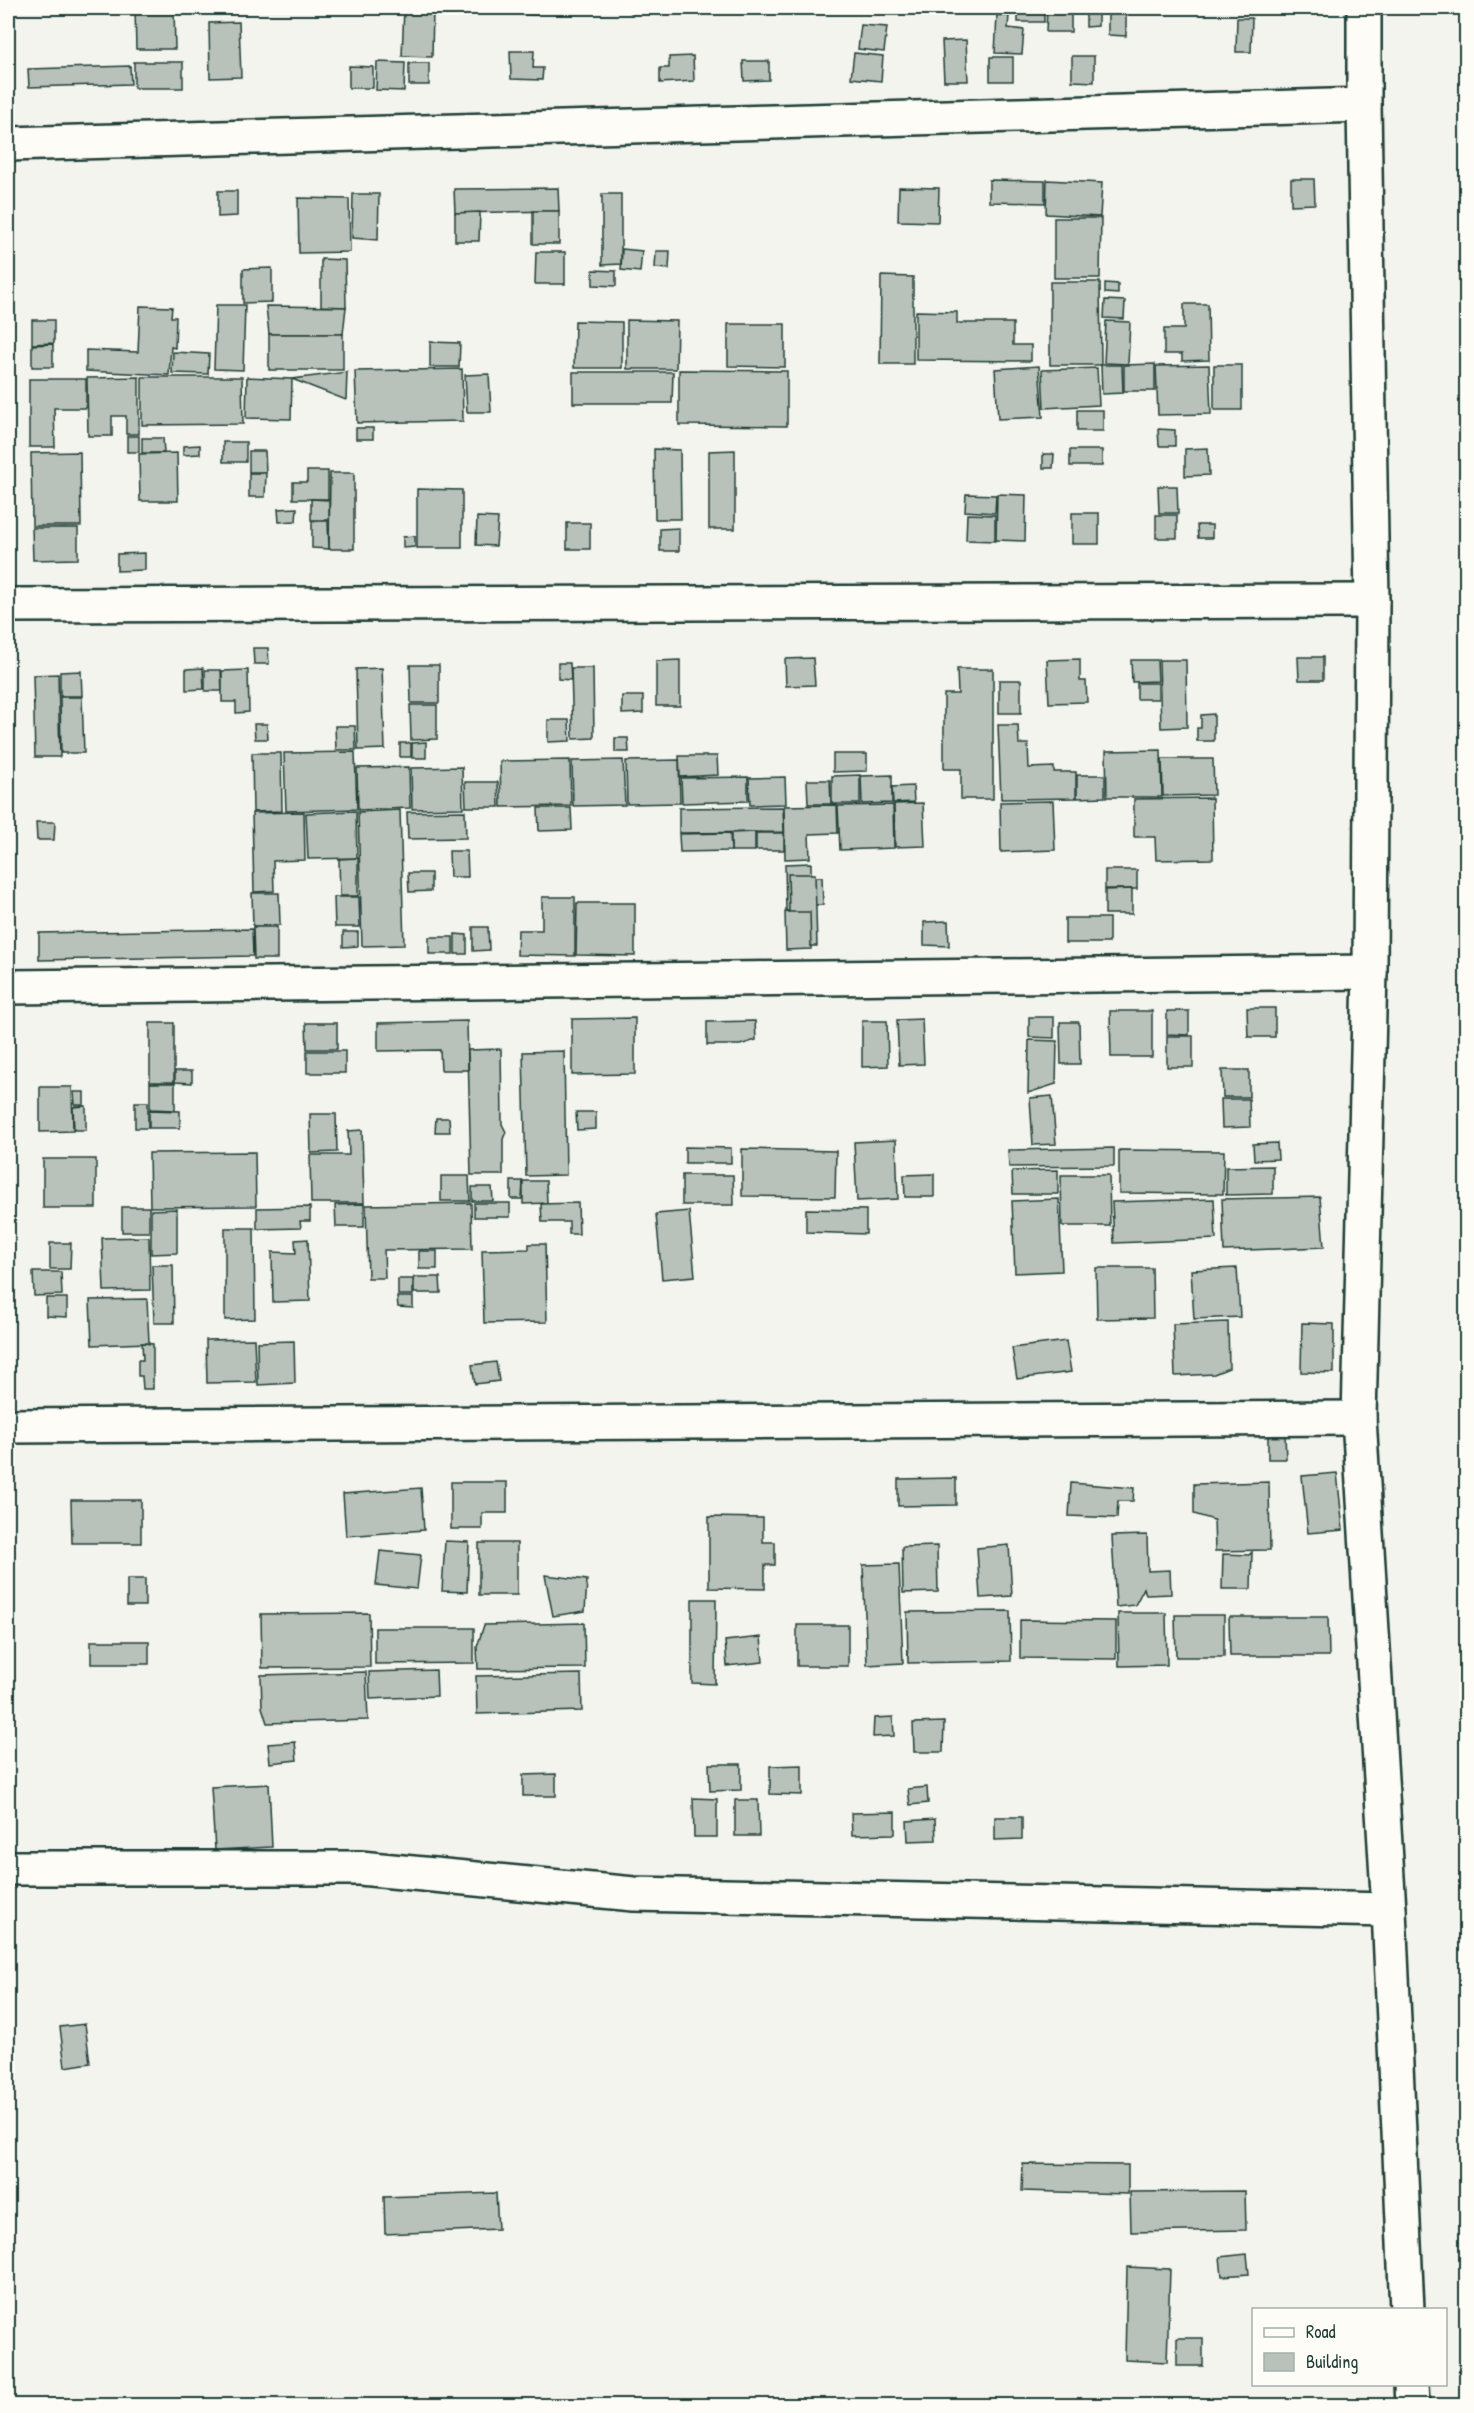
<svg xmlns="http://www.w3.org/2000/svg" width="1474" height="2413" font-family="'Patrick Hand',sans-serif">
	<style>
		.building { fill: #b9c1bb; stroke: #1f3d34; stroke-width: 1.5 }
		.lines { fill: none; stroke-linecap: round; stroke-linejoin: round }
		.minor-casing { stroke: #1f3d34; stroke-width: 38 }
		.minor { stroke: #fdfcf7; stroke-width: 33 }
	</style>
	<rect width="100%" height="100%" fill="#f4f4ef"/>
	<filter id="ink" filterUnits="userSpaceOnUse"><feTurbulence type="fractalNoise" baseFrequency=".0167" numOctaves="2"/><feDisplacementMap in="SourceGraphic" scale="12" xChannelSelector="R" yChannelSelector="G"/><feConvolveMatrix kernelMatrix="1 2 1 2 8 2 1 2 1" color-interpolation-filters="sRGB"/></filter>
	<g filter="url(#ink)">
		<g class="building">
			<path d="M135,8H174L175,49H136Z"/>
			<path d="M404,8H433L432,57L402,56Z"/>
			<path d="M509,8H537V15L509,14Z"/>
			<path d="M631,8H669L670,13H631Z"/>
			<rect x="1018" y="8" width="26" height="14"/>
			<path d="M1047,8H1071V32H1046Z"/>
			<path d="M1086,8H1098V26L1086,27Z"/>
			<path d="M1108,8H1126V36L1108,35Z"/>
			<path d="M997,15L1009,16L1008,28L1024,30L1022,54L995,53Z"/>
			<path d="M1237,18H1252L1251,52H1236Z"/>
			<path d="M239,22L241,77L210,78L209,23Z"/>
			<path d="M861,25L887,27L884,52L858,49Z"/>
			<path d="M966,40L968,81H944L942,41Z"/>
			<path d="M510,51H534L533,68H543L542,80L511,79Z"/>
			<path d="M854,53L883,56L881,81L851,78Z"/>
			<path d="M693,56L694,81L660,83V68H669V57Z"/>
			<path d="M1072,56H1094V82L1072,81Z"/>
			<rect x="990" y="57" width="23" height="24"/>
			<path d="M743,61H769V80L744,81Z"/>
			<rect x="134" y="62" width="49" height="26"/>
			<path d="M377,62L405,63L404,91L376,90Z"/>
			<rect x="409" y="63" width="20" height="22"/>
			<path d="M130,66L131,84L29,87L28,69Z"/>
			<path d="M349,66L373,67V88H349Z"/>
			<path d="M1291,179H1314L1315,204L1291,205Z"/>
			<path d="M989,180L1045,181V203L989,202Z"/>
			<path d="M1047,180L1102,183L1100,217L1046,214Z"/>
			<path d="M899,187L939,188L938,222L898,221Z"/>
			<path d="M558,188L559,211L455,213L454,189Z"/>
			<path d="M218,191H237V216L218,217Z"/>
			<path d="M353,194H379L378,240L352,238Z"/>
			<path d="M602,194H621V264L602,265Z"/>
			<path d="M298,198L349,199L350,252L299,253Z"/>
			<rect x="533" y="211" width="26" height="33"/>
			<path d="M480,212L479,241H455V213Z"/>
			<path d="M1054,218H1101L1100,278H1054Z"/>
			<path d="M622,249L642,251L640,272L621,270Z"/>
			<path d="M656,251H670L669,269L655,268Z"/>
			<path d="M536,252H565V284H535Z"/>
			<path d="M321,259L345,260L346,307L321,306Z"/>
			<path d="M272,268V302L243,303V269Z"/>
			<path d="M593,270L616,271V286L593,285Z"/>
			<path d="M881,276L913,277V364H880Z"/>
			<path d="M1050,282H1100L1101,365H1050Z"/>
			<path d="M1105,283L1118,284V294L1105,293Z"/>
			<path d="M1105,300L1125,301L1124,319L1104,318Z"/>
			<path d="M1184,304H1208L1209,360L1182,361V354H1164V329H1184Z"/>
			<path d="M216,305H245L243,370L214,369Z"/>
			<path d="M140,306L172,307L171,317H176L175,348L171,347L169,375L86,371V350L138,352Z"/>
			<path d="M266,306L346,307L343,334H269Z"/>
			<path d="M916,311L957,312V323H1013V345H1031V361L916,360Z"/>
			<path d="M32,320H54V343L32,344Z"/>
			<path d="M627,320L677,321L676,369H627Z"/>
			<path d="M575,321L622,322V368H574Z"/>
			<path d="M1106,321L1130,322L1128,364L1104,363Z"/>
			<path d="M728,324H785V367L728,366Z"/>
			<rect x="269" y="334" width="74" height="36"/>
			<path d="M430,342L460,343L459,367H430Z"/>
			<path d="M53,344V367H32V345Z"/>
			<path d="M173,352L209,354L208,374L172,373Z"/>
			<path d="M1155,364V391H1124V365Z"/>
			<path d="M1101,365H1122L1123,393L1102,394Z"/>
			<path d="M1209,365L1211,414L1158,415L1156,366Z"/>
			<rect x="1214" y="365" width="28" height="45"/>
			<path d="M1039,366L1043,417L998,419L995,369Z"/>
			<path d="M1097,368L1099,405L1044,408L1042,370Z"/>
			<path d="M462,369L463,421L357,423L355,371Z"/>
			<path d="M679,370L787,371V426L679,425Z"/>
			<path d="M347,372L346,400L292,379Z"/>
			<path d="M573,372H673L672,403H573Z"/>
			<path d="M489,374L491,412H467L465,375Z"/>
			<path d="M139,377V434H126V416H112V436H88L87,378Z"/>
			<path d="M142,377H242L243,424L142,425Z"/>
			<path d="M247,377L292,379L291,419L246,418Z"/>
			<path d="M29,379H86V408H54L55,447H29Z"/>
			<rect x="1077" y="410" width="26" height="21"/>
			<rect x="356" y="428" width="17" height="11"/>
			<path d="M1158,429L1175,430V446H1159Z"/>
			<rect x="127" y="436" width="12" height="16"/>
			<path d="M142,438H163L164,453H142Z"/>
			<rect x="223" y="442" width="23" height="20"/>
			<path d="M200,445V454L183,455V446Z"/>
			<path d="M1208,448L1209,475L1185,476V449Z"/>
			<path d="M654,449L680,450L681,519H655Z"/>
			<path d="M735,450V529H709V451Z"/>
			<rect x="1070" y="450" width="32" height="16"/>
			<path d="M249,451H265L266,472H249Z"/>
			<path d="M80,452L81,526H32L31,453Z"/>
			<path d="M177,453L178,501H140L139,454Z"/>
			<path d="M1043,454H1054L1053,468H1043Z"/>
			<path d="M307,471H328V499H293V482H307Z"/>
			<path d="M249,473H266L265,497H249Z"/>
			<path d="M330,473H354V549H329Z"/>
			<path d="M1158,486H1177L1178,513H1159Z"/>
			<path d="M417,489L462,490V548H417Z"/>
			<path d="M966,494L996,495L995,513L965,511Z"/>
			<path d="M997,494L1026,495L1025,541L996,540Z"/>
			<path d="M311,499L329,500V520H311Z"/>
			<path d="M297,508L296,521L279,522L278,509Z"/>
			<rect x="1072" y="513" width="27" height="31"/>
			<path d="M967,514L995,515V541L966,540Z"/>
			<rect x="1156" y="515" width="21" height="23"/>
			<path d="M477,517L498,518L496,546L476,545Z"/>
			<path d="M312,521H328L329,549L312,548Z"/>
			<rect x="567" y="523" width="23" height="26"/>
			<path d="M1197,525H1212V538H1198Z"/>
			<path d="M32,528H78V559L33,560Z"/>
			<path d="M679,528V551H660V529Z"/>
			<path d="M415,536V547L403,548V537Z"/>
			<path d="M145,553V570L117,571V554Z"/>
			<path d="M253,648H268L269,664H254Z"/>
			<path d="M1298,657H1323V680H1299Z"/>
			<path d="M813,658L815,685L786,686L785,659Z"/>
			<path d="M1080,659V681H1086L1087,702L1049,703L1047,660Z"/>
			<path d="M680,660V706H656V661Z"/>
			<path d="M1131,660H1157L1158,681L1132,682Z"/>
			<path d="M1159,660H1186L1187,727L1161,728Z"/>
			<path d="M558,663H570L571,680L558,679Z"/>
			<path d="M410,665H439V703H411Z"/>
			<path d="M203,668L204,689L186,690V669Z"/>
			<path d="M382,668L385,749L358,750L356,669Z"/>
			<path d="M571,668H593L594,738L573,739Z"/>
			<path d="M957,669H993V799H961V769H944V694H958Z"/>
			<path d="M205,670H221L222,691H205Z"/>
			<path d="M248,670L249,712L236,713V702H222V671Z"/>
			<path d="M81,671L82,696H60V672Z"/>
			<path d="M58,674L60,757H35L33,675Z"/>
			<rect x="999" y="680" width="22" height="33"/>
			<rect x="1137" y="683" width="21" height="16"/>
			<path d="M622,696H643V713L622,714Z"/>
			<path d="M60,697H82L84,753H61Z"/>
			<path d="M410,705H437V739L411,740Z"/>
			<path d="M1214,714V741H1197V728H1201V715Z"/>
			<path d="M548,720H569L570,741L548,742Z"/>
			<path d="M254,724H267L268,739H255Z"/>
			<path d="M998,725H1018L1019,744H1028L1029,768L1054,767V772H1076V798L1001,799Z"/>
			<path d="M335,726H355L356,750H336Z"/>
			<path d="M615,738H628L629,752H615Z"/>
			<path d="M426,742V758H412V743Z"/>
			<rect x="400" y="743" width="11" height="14"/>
			<path d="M1161,750L1162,797H1107L1106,751Z"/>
			<path d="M355,752L357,809L286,811L284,753Z"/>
			<path d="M252,753H281L282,811L253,812Z"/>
			<path d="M833,754H867V771L833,772Z"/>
			<path d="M679,756H717L718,775L680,777Z"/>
			<path d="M1162,759H1213L1214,795L1163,796Z"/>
			<path d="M570,760L571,806L501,807L500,761Z"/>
			<path d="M623,760L625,805L573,806L572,761Z"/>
			<path d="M679,760L680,803L627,804L626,761Z"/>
			<path d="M409,767L410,808L358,810L357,768Z"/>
			<path d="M462,767L463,808L412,809L411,768Z"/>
			<path d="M860,775V804H832V776Z"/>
			<path d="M892,775V803L862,804L861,776Z"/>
			<path d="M1077,775H1105V797L1077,798Z"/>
			<path d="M748,777V801L682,803L681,778Z"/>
			<path d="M785,777L786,804L750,805L749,778Z"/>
			<path d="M807,780H830L831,804H808Z"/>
			<path d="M465,782H498L499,807H466Z"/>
			<path d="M913,786L914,802L893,803L892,787Z"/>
			<path d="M1212,798L1213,859L1156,860L1155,837H1134V799Z"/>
			<path d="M1053,801L1055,850L1001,852L1000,802Z"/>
			<path d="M923,803L925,846L895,847L894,804Z"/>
			<path d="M837,805L838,833L809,834L810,858L785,859L784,806Z"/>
			<path d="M893,805L894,848L840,850L838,806Z"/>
			<path d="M783,807L784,832L679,833V808Z"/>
			<path d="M538,808H571L572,830L539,831Z"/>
			<path d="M400,810L404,945L362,946L358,812Z"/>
			<path d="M356,811L357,858L308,859L306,813Z"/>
			<path d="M465,811L466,838L408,839L407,812Z"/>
			<path d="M304,812L305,860L273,861L274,891L254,892L252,813Z"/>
			<path d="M36,822H55L54,840H37Z"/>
			<path d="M755,832V851H731V833Z"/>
			<path d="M730,833L731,851L680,852L679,834Z"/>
			<rect x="756" y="833" width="28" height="17"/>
			<path d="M449,851H467L468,877H450Z"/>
			<path d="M358,858V896H340L339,859Z"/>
			<path d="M811,863V877H822L823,905H812V910L786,911L785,864Z"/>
			<rect x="1105" y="870" width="32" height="19"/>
			<path d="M408,873H431V891L409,892Z"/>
			<path d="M788,874H815L817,946H790Z"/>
			<path d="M1132,889V914H1105V890Z"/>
			<path d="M252,893H279L280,925L253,926Z"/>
			<path d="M334,897H359L360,927H335Z"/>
			<path d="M542,897H575V956L517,955L518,930H542Z"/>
			<path d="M577,903H635V956L576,955Z"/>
			<path d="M785,912H810L811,949L786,950Z"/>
			<rect x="1065" y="918" width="44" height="25"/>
			<path d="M948,921L949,946L924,945V922Z"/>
			<path d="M253,927H277V959H254Z"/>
			<path d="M473,927H488L489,950L473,951Z"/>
			<path d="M252,929L253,956L39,960V933Z"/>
			<path d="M343,932H358V946L343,947Z"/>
			<path d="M455,934L467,935V954H455Z"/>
			<rect x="429" y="937" width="24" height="17"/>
			<path d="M1247,1008H1275V1037H1248Z"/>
			<path d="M1110,1011H1152V1057H1111Z"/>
			<path d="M1167,1011H1189V1035L1167,1034Z"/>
			<path d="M1029,1017H1054V1038L1029,1037Z"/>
			<path d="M635,1018V1074L572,1075V1019Z"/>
			<path d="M922,1019L924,1064L899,1065L897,1020Z"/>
			<path d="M467,1021L468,1070H441L440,1050L378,1051V1023Z"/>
			<path d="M755,1021L756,1040L740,1045H707V1022Z"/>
			<path d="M862,1021H887L888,1066L862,1067Z"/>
			<path d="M1060,1022H1079L1080,1064H1061Z"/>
			<rect x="150" y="1023" width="24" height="59"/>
			<path d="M306,1023H337V1049H307Z"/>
			<rect x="1167" y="1036" width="26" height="31"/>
			<path d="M1029,1040L1057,1041L1056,1084L1028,1093Z"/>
			<path d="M501,1049L502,1124L506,1132L503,1139V1175H471L468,1050Z"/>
			<rect x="307" y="1051" width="38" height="22"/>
			<path d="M564,1051L566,1175L526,1176L523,1052Z"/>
			<path d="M1222,1070H1249V1097H1223Z"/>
			<path d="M175,1071H192V1083L175,1082Z"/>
			<path d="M150,1083H175V1110L150,1109Z"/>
			<path d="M40,1087H72L73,1131L40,1132Z"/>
			<path d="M74,1092H84V1105H75Z"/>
			<path d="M1052,1096L1056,1144L1033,1145L1030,1098Z"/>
			<path d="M1221,1099H1249L1250,1127L1222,1128Z"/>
			<rect x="135" y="1102" width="13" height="26"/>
			<path d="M86,1106V1130H74L73,1107Z"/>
			<path d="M149,1110L180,1111V1128H149Z"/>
			<path d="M576,1112H596V1129L577,1130Z"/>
			<path d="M310,1114H336L337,1152L311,1153Z"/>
			<path d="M436,1118H449L450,1132H435Z"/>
			<path d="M362,1130L364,1203H311L310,1155H349L348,1131Z"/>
			<path d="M896,1140L898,1199L857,1201L854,1142Z"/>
			<path d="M1277,1143L1278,1159L1254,1160L1253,1144Z"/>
			<path d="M685,1147L731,1148V1163H685Z"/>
			<path d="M1114,1148V1166L1009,1167L1008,1150Z"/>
			<path d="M742,1149L836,1151L835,1197L742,1196Z"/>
			<path d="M1119,1150L1224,1151L1223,1194L1119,1193Z"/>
			<path d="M255,1152L256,1206L150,1207L149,1153Z"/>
			<rect x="43" y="1159" width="53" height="49"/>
			<path d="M1273,1166V1194L1226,1195V1167Z"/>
			<path d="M1058,1170V1194H1013L1012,1171Z"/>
			<path d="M934,1174V1197H905L904,1175Z"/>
			<path d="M682,1175H733L734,1205H682Z"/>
			<path d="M1061,1175H1109L1110,1226H1062Z"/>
			<path d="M441,1176H469L470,1201H441Z"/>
			<path d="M511,1181H523L522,1199H511Z"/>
			<path d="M523,1181H546L547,1203L523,1204Z"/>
			<path d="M472,1187H492L493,1201H472Z"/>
			<path d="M1320,1197L1324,1247L1224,1251L1222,1199Z"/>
			<path d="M1059,1199L1062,1271L1015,1273L1012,1201Z"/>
			<path d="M1214,1199L1216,1239L1114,1243L1112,1202Z"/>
			<path d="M471,1203L472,1249L384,1250L385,1278H368L366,1205Z"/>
			<rect x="474" y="1203" width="36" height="14"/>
			<path d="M578,1203L579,1234H569V1222H542L541,1204Z"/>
			<path d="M364,1204V1227H336L335,1205Z"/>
			<rect x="122" y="1207" width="27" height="25"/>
			<path d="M310,1207V1221H300L301,1228L257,1229V1208Z"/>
			<path d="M177,1209V1253L151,1254V1210Z"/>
			<path d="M806,1209L866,1210V1234L806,1232Z"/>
			<path d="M689,1211L695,1276L662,1279L656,1214Z"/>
			<path d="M225,1228H254L255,1319L225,1320Z"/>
			<path d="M149,1237L150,1290L104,1291L102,1238Z"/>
			<path d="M308,1239L310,1301L273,1302L272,1252L296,1253L295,1240Z"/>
			<path d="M50,1243H71L70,1269H50Z"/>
			<path d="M529,1244H545L547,1322L484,1323L482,1250L529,1249Z"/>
			<rect x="419" y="1251" width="18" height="18"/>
			<path d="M152,1265H173L174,1323H154Z"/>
			<path d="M1096,1268H1152L1153,1318L1097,1319Z"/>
			<path d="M1237,1268L1240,1317L1194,1319L1191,1270Z"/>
			<path d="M33,1272H61L62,1295L34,1296Z"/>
			<path d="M414,1277H440L441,1293H414Z"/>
			<rect x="398" y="1279" width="15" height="16"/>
			<path d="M397,1297H413V1308L398,1307Z"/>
			<path d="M46,1298H67V1317L46,1316Z"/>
			<path d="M147,1299L149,1343L92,1345L90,1300Z"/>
			<path d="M1228,1322L1229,1368L1214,1374L1175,1376L1173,1324Z"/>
			<path d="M1302,1323L1334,1324V1373L1301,1372Z"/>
			<path d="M254,1339L256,1382L207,1383L206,1340Z"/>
			<path d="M294,1341L295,1383L258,1385L257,1342Z"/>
			<path d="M1066,1341L1071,1372L1017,1379L1012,1348Z"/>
			<path d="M142,1343L153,1344V1389H143L142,1376H138V1360H143Z"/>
			<path d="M496,1362L499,1381L475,1384L472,1365Z"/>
			<path d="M1268,1435H1285L1286,1459H1268Z"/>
			<path d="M1337,1473L1343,1530L1308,1533L1302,1476Z"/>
			<path d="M956,1478V1505L898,1506V1479Z"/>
			<path d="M451,1482H507V1513H482V1529H451Z"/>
			<path d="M1269,1482L1270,1550L1215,1551L1214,1520L1194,1514V1484Z"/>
			<path d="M1071,1483L1134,1488L1133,1501H1118L1117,1518L1069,1516Z"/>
			<path d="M421,1488L424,1530L346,1536L343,1494Z"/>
			<path d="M71,1500H141V1543H72Z"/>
			<path d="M709,1517L763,1518V1542H775V1565H765V1589L709,1588Z"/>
			<path d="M1147,1535L1148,1571L1170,1570L1171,1594L1146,1595L1144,1588L1135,1605L1116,1607L1112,1536Z"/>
			<path d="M445,1541L469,1542L467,1592L442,1591Z"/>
			<rect x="479" y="1543" width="38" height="52"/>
			<path d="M1009,1545L1012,1596L980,1598L977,1548Z"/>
			<path d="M937,1546L938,1592L903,1593L902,1547Z"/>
			<path d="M380,1551L421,1555L417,1589L376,1585Z"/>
			<path d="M1252,1552L1251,1589H1222L1223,1554L1249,1555Z"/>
			<path d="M899,1564L903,1663L867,1665L863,1565Z"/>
			<path d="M545,1575L587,1580L585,1611L553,1616Z"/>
			<rect x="127" y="1579" width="18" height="27"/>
			<path d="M692,1599H716L715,1684L692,1683Z"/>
			<path d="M1010,1611L1011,1661L908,1663L907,1612Z"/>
			<path d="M369,1613L370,1667L262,1668L261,1614Z"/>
			<path d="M1118,1613H1166L1167,1665L1119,1666Z"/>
			<path d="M1175,1615H1224V1657H1176Z"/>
			<path d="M1229,1617H1328L1329,1656H1230Z"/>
			<path d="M1020,1620L1116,1621V1659L1020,1658Z"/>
			<path d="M584,1623L585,1668L478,1669L477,1647L484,1625Z"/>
			<rect x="797" y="1625" width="51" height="41"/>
			<path d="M375,1628H474V1663L375,1664Z"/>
			<path d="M761,1637L763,1662L727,1666L725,1641Z"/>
			<rect x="91" y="1641" width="58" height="23"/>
			<path d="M436,1670L437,1696L370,1699L369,1672Z"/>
			<path d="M366,1672L368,1720L267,1723L262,1707L261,1675Z"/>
			<path d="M581,1674L582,1711L477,1714L476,1676Z"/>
			<path d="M893,1717L894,1736L873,1737L874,1718Z"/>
			<path d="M944,1722L943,1752H914L913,1723Z"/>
			<path d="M295,1742L297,1760L270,1763L268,1744Z"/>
			<path d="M709,1764H741V1790L710,1791Z"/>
			<path d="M802,1765V1795L770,1794V1766Z"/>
			<path d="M556,1774V1796H523V1775Z"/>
			<path d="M269,1784L272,1847L215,1850L211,1787Z"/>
			<path d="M927,1787L928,1803L910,1805L908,1789Z"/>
			<path d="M693,1798L717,1799V1837H694Z"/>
			<path d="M735,1800H758L759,1836H735Z"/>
			<path d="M895,1812V1834L852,1835L851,1813Z"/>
			<path d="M995,1817H1022V1839L995,1840Z"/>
			<path d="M935,1819L936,1840L908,1841L907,1821Z"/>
			<path d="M85,2024L90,2063L65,2067L60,2027Z"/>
			<path d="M1023,2164L1128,2165V2194L1022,2191Z"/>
			<path d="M1245,2191L1246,2230L1131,2232L1130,2192Z"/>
			<path d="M496,2193L498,2229L385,2234L384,2197Z"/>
			<path d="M1247,2254L1249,2274L1222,2276L1220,2257Z"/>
			<path d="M1127,2267L1170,2269L1167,2362L1125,2360Z"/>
			<rect x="1177" y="2338" width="26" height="28"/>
		</g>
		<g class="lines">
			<g class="minor-casing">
				<g id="minor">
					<path d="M1364,8V105L1372,601L1370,972L1359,1418L1389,1910L1407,2310"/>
					<path d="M8,144L1364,105"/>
					<path d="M8,605L1372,601"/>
					<path d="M8,987L1370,972"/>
					<path d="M8,1426L1359,1418"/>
					<path d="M8,1868H360L634,1894L1389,1910"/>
					<path d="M1411,2384L1412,2406"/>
				</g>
			</g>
			<use href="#minor" class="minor"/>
		</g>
	</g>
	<rect width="1474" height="2413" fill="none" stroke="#fdfcf7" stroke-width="30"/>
	<rect x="15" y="15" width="1444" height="2383" fill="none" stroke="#1f3d34" stroke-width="2" filter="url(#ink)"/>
	<rect x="1252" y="2308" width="195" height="78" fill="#fdfcf7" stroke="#a4b0a9" stroke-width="1.5"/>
	<rect x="1264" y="2328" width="30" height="9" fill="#fdfcf7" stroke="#a4b0a9" stroke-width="1.5"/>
	<text x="1306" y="2338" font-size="18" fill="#1f3d34">Road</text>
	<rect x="1264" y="2353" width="30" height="18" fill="#b9c1bb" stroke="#a4b0a9" stroke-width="1.5"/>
	<text x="1306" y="2368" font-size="18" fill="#1f3d34">Building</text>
</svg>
